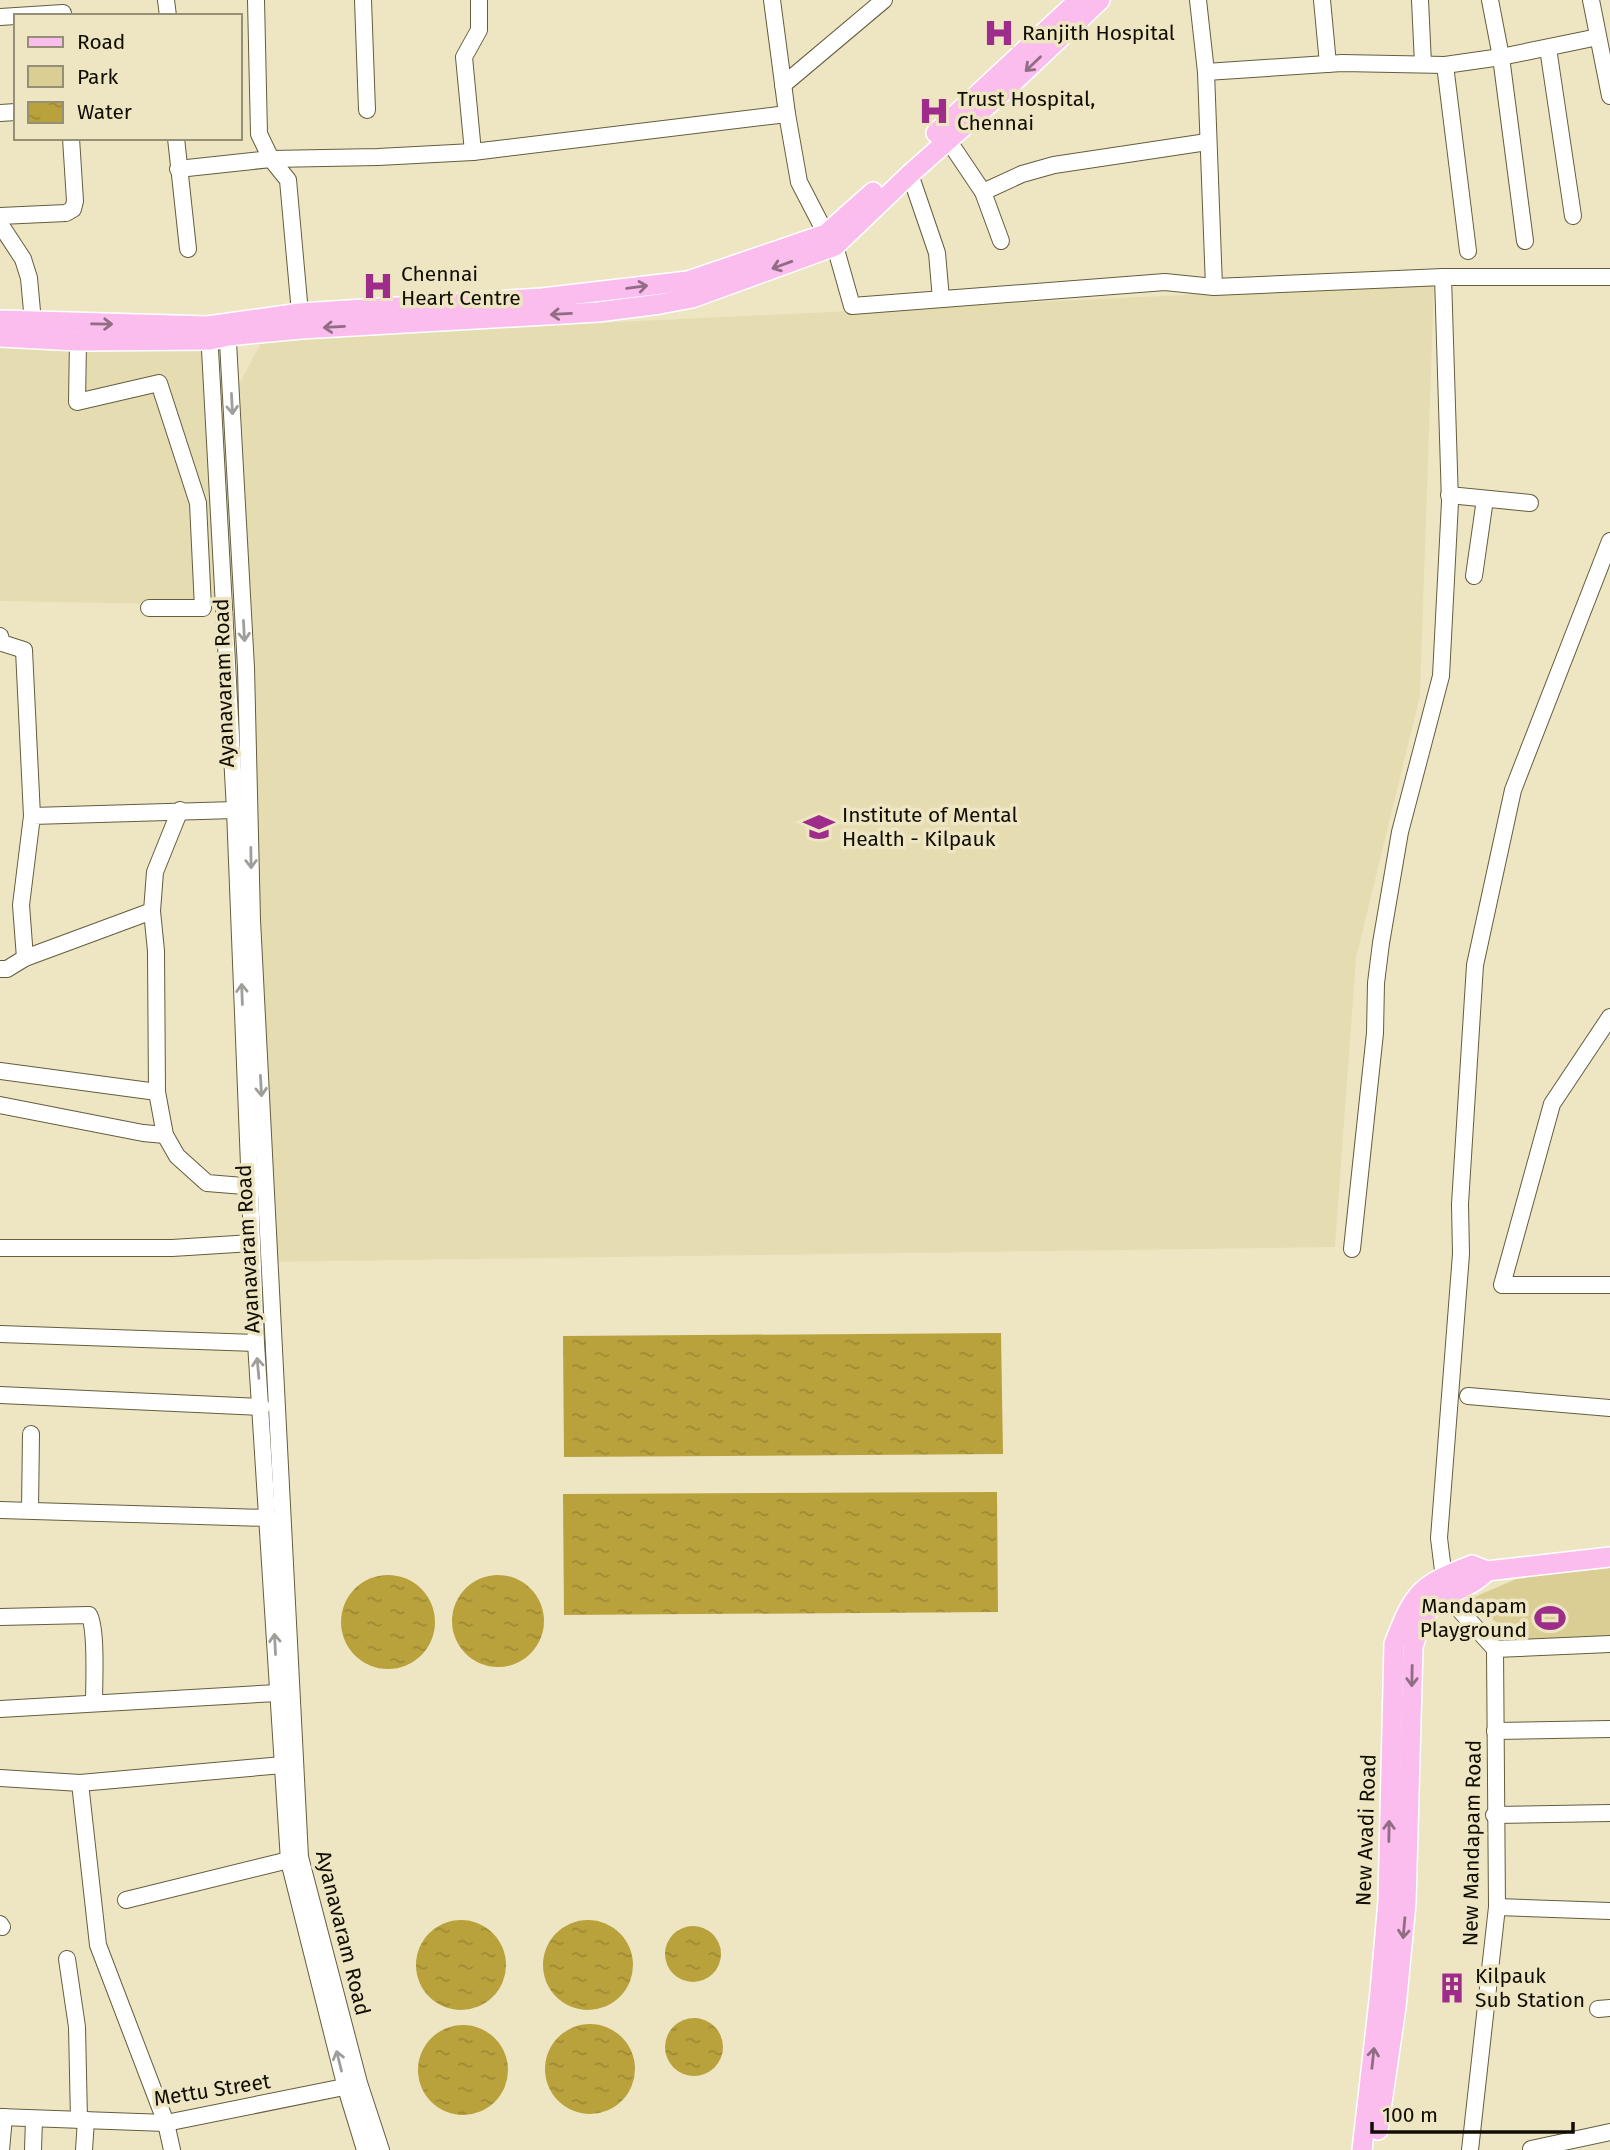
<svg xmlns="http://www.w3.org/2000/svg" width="1610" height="2150" font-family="'Fira Sans',sans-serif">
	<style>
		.built { fill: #e6dcb2 }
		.park { fill: #dbce95 }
		.water { fill: url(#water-ripples) }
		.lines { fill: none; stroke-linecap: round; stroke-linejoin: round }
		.minor-casing { stroke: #645d3e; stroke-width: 18 }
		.major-casing { stroke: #fff; stroke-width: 22 }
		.minor { stroke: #fff; stroke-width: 16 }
		.major { stroke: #fbbcee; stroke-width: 19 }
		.oneway { stroke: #916d84 }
		.oneway2 { stroke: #9f9e9a }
		.labels { text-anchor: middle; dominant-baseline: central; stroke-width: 7; stroke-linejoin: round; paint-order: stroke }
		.poi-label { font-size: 21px; fill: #100d03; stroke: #eee6c3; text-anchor: start }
		.street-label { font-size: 21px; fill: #100d03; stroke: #eee6c3 }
	</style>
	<defs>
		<pattern id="water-ripples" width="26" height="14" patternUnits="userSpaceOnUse" patternTransform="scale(1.75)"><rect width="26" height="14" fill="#b9a23c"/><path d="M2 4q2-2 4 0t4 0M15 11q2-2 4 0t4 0" fill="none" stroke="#9e8a33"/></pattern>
	</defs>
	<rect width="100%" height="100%" fill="#eee6c3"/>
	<g class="built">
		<path d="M1434,283L1420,696L1356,958L1335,1247L266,1262L236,390L263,339Z"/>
		<path d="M0,345L206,350L216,605L0,601Z"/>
	</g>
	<path class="park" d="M1610,1568V1636L1525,1641L1465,1601L1523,1576Z"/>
	<g class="water">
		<path d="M1001,1333L1003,1454L564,1457L563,1336Z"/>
		<path d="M997,1492L998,1612L564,1615L563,1494Z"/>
		<circle cx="388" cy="1622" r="47"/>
		<circle cx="498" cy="1621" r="46"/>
		<circle cx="588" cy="1965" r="45"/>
		<circle cx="461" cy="1965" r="45"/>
		<circle cx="693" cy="1954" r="28"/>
		<circle cx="694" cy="2047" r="29"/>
		<circle cx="590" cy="2069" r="45"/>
		<circle cx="463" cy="2070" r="45"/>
	</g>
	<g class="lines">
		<g class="minor-casing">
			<g id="minor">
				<path d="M166,0L168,16"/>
				<path d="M256,0L259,134L271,159L288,180L300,313"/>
				<path d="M363,0L367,110"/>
				<path d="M772,0L787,114L799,182L826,234L835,246L852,306L1165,282L1214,287L1443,277H1610"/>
				<path d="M1198,0L1206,72L1214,287"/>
				<path d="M1322,0L1328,64"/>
				<path d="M1420,0L1423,64"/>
				<path d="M1490,0L1501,57L1525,241"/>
				<path d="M1591,0L1610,96"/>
				<path d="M0,17L63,13"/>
				<path d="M1548,48L1573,216"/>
				<path d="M1445,65L1468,251"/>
				<path d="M1206,72L1342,63L1445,65L1501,57L1598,37"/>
				<path d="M783,85L884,0"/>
				<path d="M0,113L16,112"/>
				<path d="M176,138L188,249"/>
				<path d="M948,140L983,192L1001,241"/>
				<path d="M473,152L464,57L479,30V0"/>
				<path d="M178,169L271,159L378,157L473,152L787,114"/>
				<path d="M910,174L937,253L941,299"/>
				<path d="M983,192L1022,174L1054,165L1207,142"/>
				<path d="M0,216L66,213L73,209L75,201L71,138"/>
				<path d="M0,224L23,259L29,278L33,322"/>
				<path d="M227,324L246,668L252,920L300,1857L359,2083L381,2150"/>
				<path d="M209,331L235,810L256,1343L289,1861L346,2088L365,2150"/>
				<path d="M78,341L77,402L159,383L198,503L203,608H149"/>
				<path d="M1449,495L1530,503"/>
				<path d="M1474,576L1485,499"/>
				<path d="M0,636L2,643L24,650L32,816"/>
				<path d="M180,810L155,872L152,911L156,951L157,1092L165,1135L177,1156L207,1183L257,1187"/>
				<path d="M25,958L21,905L32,816L235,810"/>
				<path d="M0,969H7L25,958L152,911"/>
				<path d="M1610,1017L1552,1104L1502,1285H1610"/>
				<path d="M0,1071L157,1092"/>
				<path d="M0,1105L143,1133L165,1135"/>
				<path d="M0,1248H172L252,1243"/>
				<path d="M1352,1249L1375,1033L1376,983L1381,943L1400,832L1441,676L1450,502L1443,277"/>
				<path d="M0,1334L256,1343"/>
				<path d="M0,1395L262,1407"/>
				<path d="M1468,1396L1610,1408"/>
				<path d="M0,1510L267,1518"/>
				<path d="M30,1510L31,1434"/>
				<path d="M0,1617L89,1615C97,1629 94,1683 94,1703"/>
				<path d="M1495,1649L1610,1644"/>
				<path d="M0,1709L277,1693"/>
				<path d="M1495,1731L1610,1729"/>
				<path d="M0,1778L80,1783L283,1765"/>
				<path d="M80,1783L98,1945L166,2123L172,2150"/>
				<path d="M1494,1815L1610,1813"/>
				<path d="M126,1900L297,1858"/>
				<path d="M1497,1907L1610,1911"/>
				<path d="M0,1924L2,1927"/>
				<path d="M67,1959L77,2027L79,2120"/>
				<path d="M1598,2009L1610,2008"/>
				<path d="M0,2117L166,2123L354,2085"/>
				<path d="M1531,2149L1610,2132"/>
				<path d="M1,2150L4,2117"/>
				<path d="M33,2150L34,2119"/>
				<path d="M84,2150L86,2120"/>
				<path d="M1470,2150L1497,1907L1495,1649L1446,1595L1439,1538L1461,1254L1460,1204L1475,965L1513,790L1610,541"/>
			</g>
		</g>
		<g class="major-casing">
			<g id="major">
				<path d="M936,133L1079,0"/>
				<path d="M0,320L208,326L300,313L542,298L688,281L826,234L873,192"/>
				<path d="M0,337L78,341L210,340L228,336L301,329L598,312L660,304L692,298L835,246L910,174L1007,88L1100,0"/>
				<path d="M1378,2130L1396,2007L1406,1903L1413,1646C1417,1636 1419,1623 1425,1615C1440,1592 1470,1590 1487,1571"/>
				<path d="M1362,2150L1380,1992L1388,1901L1394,1644C1414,1592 1420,1585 1472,1565L1487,1571L1610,1557"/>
			</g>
		</g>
		<use href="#minor" class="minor"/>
		<use href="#major" class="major"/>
	</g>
	<defs><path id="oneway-shaft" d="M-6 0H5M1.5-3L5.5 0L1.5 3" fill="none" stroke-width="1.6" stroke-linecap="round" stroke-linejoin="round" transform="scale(1.75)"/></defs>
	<g class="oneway">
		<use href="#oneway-shaft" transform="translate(1033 64) rotate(136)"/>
		<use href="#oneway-shaft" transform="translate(782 265) rotate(160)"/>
		<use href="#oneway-shaft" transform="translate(637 287) rotate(-7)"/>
		<use href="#oneway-shaft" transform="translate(561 314) rotate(177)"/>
		<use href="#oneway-shaft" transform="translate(102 324) rotate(1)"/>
		<use href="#oneway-shaft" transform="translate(334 327) rotate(177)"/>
		<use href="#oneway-shaft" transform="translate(1412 1676) rotate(91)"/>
		<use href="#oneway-shaft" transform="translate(1389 1831) rotate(-89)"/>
		<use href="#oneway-shaft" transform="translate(1404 1928) rotate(95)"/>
		<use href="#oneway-shaft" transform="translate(1373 2058) rotate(-84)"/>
	</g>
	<g class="oneway2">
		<use href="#oneway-shaft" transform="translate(232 404) rotate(87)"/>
		<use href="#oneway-shaft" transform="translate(244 631) rotate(87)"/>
		<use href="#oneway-shaft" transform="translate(251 858) rotate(89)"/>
		<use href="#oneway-shaft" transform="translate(242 994) rotate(-92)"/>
		<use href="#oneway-shaft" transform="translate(261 1086) rotate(87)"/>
		<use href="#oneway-shaft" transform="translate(258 1368) rotate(-95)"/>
		<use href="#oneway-shaft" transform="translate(275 1644) rotate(-93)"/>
		<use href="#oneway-shaft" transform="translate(339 2061) rotate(-104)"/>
	</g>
	<defs>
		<g id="hospital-bare" transform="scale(2.415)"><path d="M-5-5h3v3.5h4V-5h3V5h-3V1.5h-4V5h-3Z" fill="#9d2c8a" stroke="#eee6c3" stroke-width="2.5" paint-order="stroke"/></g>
		<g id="university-bare" transform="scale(2.415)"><path d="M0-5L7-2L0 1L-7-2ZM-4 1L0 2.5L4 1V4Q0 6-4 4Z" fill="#9d2c8a" stroke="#eee6c3" stroke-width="2.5" paint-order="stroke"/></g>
		<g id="stadium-bare" transform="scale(2.415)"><path d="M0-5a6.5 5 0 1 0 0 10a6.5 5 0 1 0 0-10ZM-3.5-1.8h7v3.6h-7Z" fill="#9d2c8a" stroke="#eee6c3" stroke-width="2.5" paint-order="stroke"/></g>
		<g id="building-bare" transform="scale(2.415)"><path d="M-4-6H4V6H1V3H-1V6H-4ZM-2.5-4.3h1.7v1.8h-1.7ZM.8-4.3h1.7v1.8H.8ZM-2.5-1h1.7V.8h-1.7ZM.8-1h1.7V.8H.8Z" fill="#9d2c8a" stroke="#eee6c3" stroke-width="2.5" paint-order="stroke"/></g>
	</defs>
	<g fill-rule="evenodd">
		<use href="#hospital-bare" x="999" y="33"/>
		<use href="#hospital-bare" x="934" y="111"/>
		<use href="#hospital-bare" x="378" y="286"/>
		<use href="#university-bare" x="819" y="827"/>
		<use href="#stadium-bare" x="1550" y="1618"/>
		<use href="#building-bare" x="1452" y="1988"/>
	</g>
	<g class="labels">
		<g class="poi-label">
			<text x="1022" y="33">Ranjith Hospital</text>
			<text x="957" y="99">Trust Hospital,<tspan x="957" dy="24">Chennai</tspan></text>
			<text x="401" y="274">Chennai<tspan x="401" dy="24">Heart Centre</tspan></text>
			<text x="842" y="815">Institute of Mental<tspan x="842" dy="24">Health - Kilpauk</tspan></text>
			<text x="1527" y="1606" text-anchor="end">Mandapam<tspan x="1527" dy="24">Playground</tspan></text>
			<text x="1475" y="1976">Kilpauk<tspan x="1475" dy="24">Sub Station</tspan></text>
		</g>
		<g class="street-label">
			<text transform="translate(224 683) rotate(-92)">Ayanavaram Road</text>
			<text transform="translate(248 1249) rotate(-93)">Ayanavaram Road</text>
			<text transform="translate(1366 1830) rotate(-88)">New Avadi Road</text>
			<text transform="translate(1472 1843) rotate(-89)">New Mandapam Road</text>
			<text transform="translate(343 1933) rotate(76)">Ayanavaram Road</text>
			<text transform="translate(212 2090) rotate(-9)">Mettu Street</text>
		</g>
	</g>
	<rect x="14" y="14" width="228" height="126" fill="#eee6c3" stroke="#958f76" stroke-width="2"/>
	<rect x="28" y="37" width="35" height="10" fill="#fbbcee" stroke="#958f76" stroke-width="2"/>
	<text x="77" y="49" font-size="21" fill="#100d03">Road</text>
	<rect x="28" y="66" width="35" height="21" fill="#dbce95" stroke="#958f76" stroke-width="2"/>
	<text x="77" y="84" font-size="21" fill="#100d03">Park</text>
	<rect x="28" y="102" width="35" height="21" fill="url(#water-ripples)" stroke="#958f76" stroke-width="2"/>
	<text x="77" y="119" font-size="21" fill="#100d03">Water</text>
	<path d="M1372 2122v10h201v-10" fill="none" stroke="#100d03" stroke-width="3.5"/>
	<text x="1382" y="2122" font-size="21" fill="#100d03" stroke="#eee6c3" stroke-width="5" paint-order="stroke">100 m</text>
</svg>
